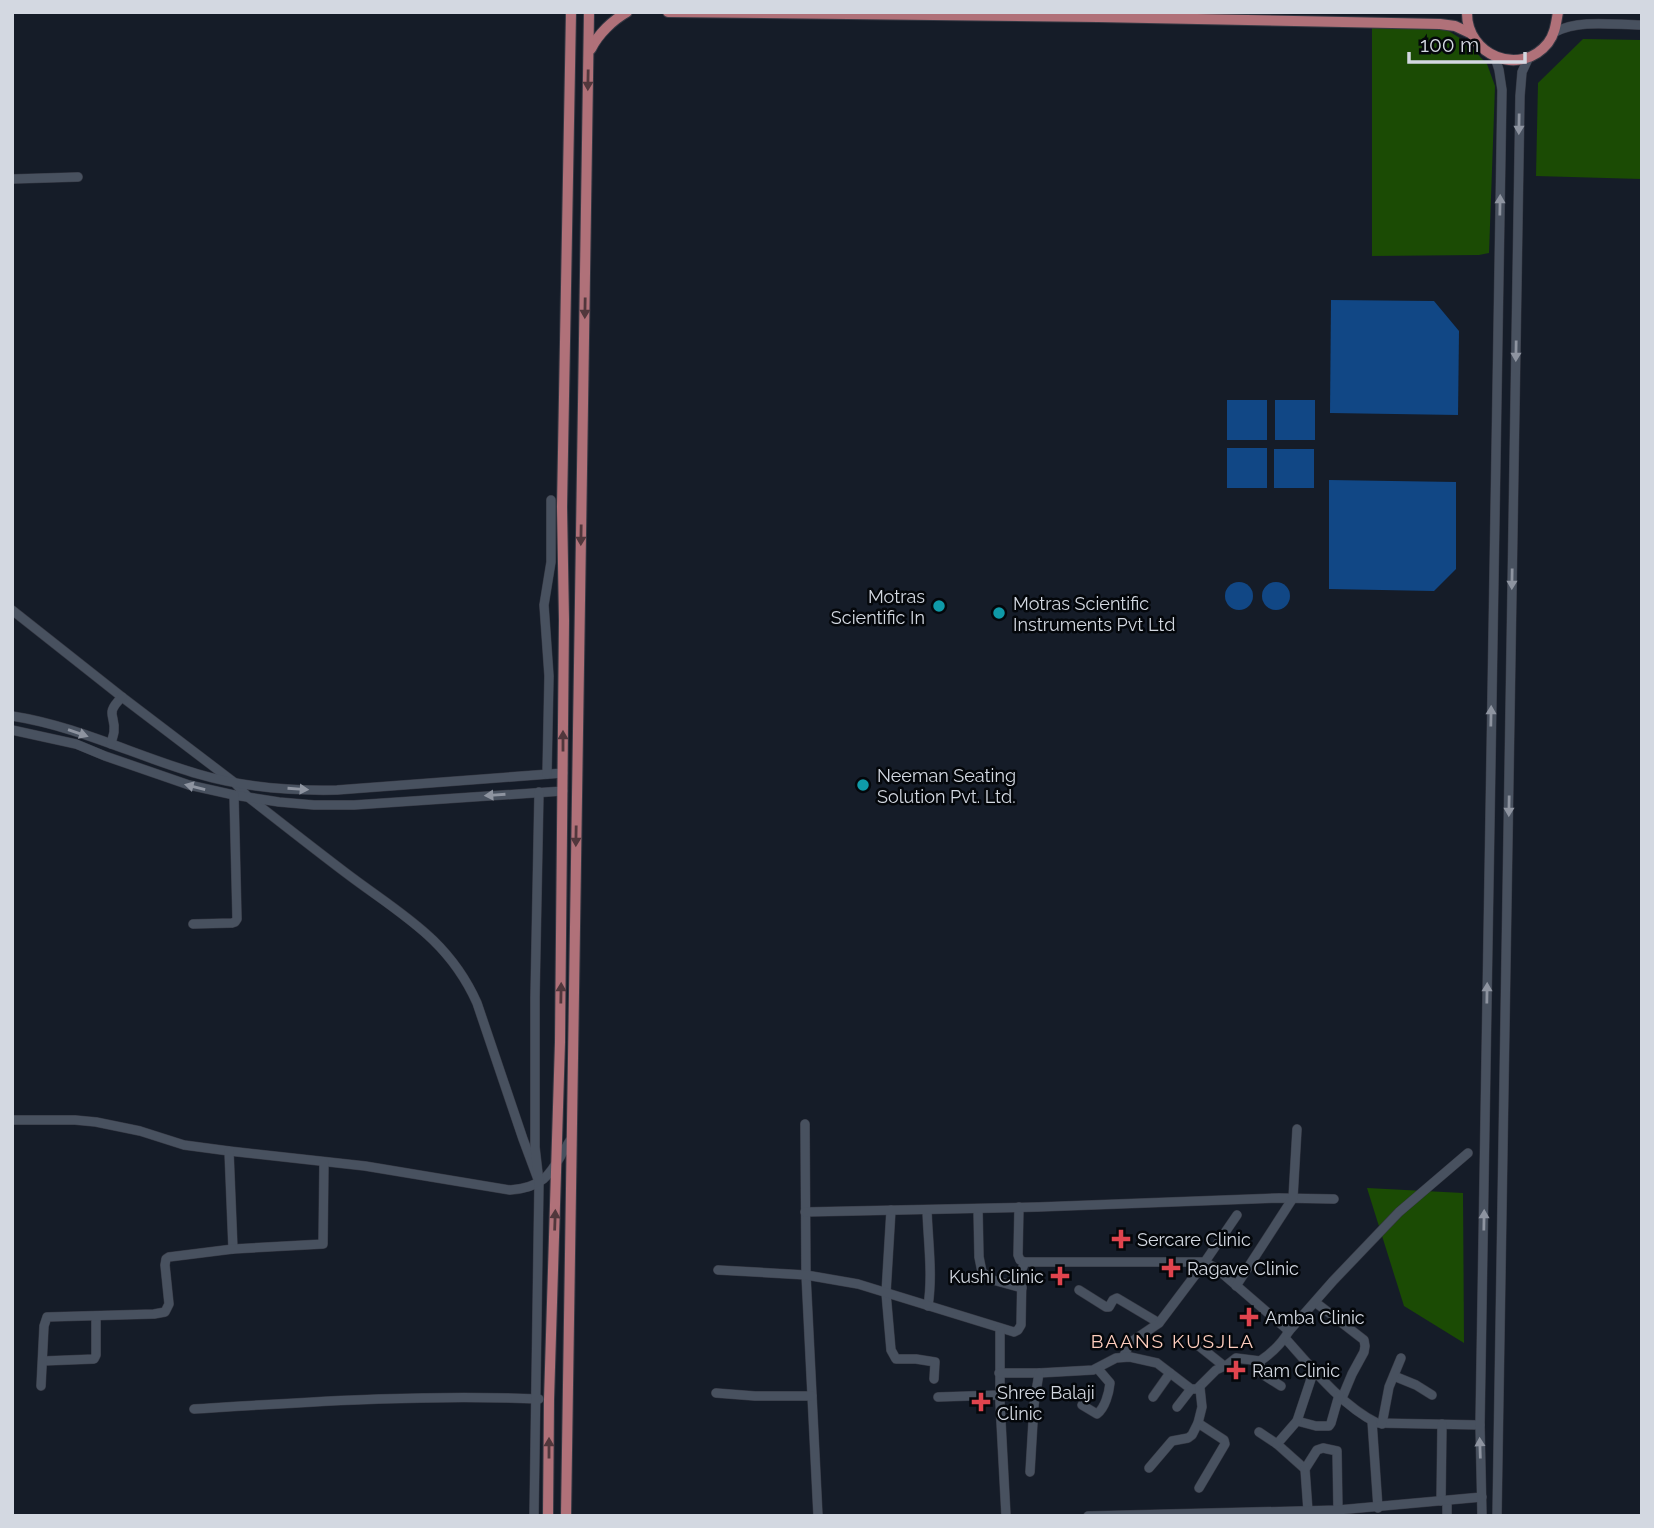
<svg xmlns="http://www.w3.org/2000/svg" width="1654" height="1528" font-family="Raleway,sans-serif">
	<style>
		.green { fill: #1b4b04 }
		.water { fill: #114785 }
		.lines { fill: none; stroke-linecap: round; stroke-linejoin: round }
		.minor-casing { stroke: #353843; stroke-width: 10 }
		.major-casing { stroke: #353843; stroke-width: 12 }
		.minor { stroke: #48515f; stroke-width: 9 }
		.major { stroke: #b07179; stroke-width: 10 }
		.oneway { fill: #51373c }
		.oneway2 { fill: #8e94a0 }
		.culture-dot { fill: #0f9aa8; stroke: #04070b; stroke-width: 2.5 }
		.health-dot { fill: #e0444e; stroke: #04070b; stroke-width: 2.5 }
		.labels { text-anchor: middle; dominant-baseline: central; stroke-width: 5; stroke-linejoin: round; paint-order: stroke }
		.poi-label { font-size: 18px; fill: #d3d8e1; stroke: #04070b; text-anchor: start }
		.neighbourhood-label { font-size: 19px; letter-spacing: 2px; fill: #fecdbd; stroke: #04070b }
	</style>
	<rect width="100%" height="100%" fill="#151c28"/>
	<g class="green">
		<path d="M1372,27L1447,30L1466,42L1487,64L1495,86L1489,253L1479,255L1372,256Z"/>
		<path d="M1583,39L1642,40L1641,179L1536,176L1538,83Z"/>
		<path d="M1367,1188L1463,1193L1464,1343L1404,1306Z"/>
	</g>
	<g class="water">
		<path d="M1331,300L1434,301L1459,331L1458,415L1330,413Z"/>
		<rect x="1227" y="400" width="40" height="40"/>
		<rect x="1275" y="400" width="40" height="40"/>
		<rect x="1227" y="448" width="40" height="40"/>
		<rect x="1274" y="449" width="40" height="39"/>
		<path d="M1329,480L1456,482V569L1434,591L1329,589Z"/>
		<circle cx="1276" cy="596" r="14"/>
		<circle cx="1239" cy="596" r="14"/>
	</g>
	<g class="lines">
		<g class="minor-casing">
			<g id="minor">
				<path d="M1555,32C1580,19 1614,25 1642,25"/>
				<path d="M12,179L78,177"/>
				<path d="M12,610L122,697L235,783L248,797C280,822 313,848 346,873C400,914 448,938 477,1003L523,1139L539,1182"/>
				<path d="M12,716C77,726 136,756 198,774C242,787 291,791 337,790L563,773"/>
				<path d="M12,730L76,744L105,756L189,785L234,795L279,802L314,805H354L563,791"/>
				<path d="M111,744C111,743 114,733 114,732C116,714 104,715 122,697"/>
				<path d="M547,774L549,676L544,605L551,562V500"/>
				<path d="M193,924L232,923L235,922L237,919L234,795"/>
				<path d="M12,1120H75L96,1122L140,1131L184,1145L229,1151L365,1166L510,1190C550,1187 552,1168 571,1139"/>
				<path d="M805,1124L806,1275L818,1516"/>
				<path d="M229,1151L233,1249"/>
				<path d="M1019,1207L1018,1255L1020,1260L1024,1262"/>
				<path d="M978,1209L979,1257L982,1272L993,1280L1022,1288"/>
				<path d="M891,1210L886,1293L891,1350L896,1359H916L935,1362L934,1379"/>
				<path d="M927,1210C928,1242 933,1274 928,1306"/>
				<path d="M805,1212L1038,1207L1279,1198L1334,1199"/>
				<path d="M718,1270L806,1275L858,1284L1014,1332L1018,1330L1021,1325L1022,1269L1025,1262H1204L1216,1268L1289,1331"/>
				<path d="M1236,1286L1293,1198L1297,1129"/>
				<path d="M1079,1290L1106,1307H1109L1113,1300L1117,1298L1159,1323"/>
				<path d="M1315,1302L1364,1340L1365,1346L1364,1352L1352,1374L1342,1398"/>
				<path d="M1000,1329V1403L1006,1516"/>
				<path d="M1285,1338C1311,1367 1342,1406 1377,1423L1480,1425"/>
				<path d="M1199,1346L1224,1366"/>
				<path d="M1123,1357L1131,1342L1159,1323L1202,1266L1237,1215"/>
				<path d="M43,1361L94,1359L96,1355V1316"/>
				<path d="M1260,1361V1371L1262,1374L1281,1386"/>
				<path d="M999,1373H1039L1093,1370L1116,1358L1130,1357L1157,1363L1191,1389H1197L1216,1370L1227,1365L1236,1358L1260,1361C1272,1353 1282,1343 1289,1331L1333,1281L1399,1212L1468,1153"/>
				<path d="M1394,1376L1416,1385L1432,1395"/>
				<path d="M41,1386L44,1326L47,1317L154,1314L165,1312L169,1304L165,1265L166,1259L169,1257L233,1249L323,1244L324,1162"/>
				<path d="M716,1393L755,1396H812"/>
				<path d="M938,1397L1000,1395"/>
				<path d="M1153,1397L1170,1373"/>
				<path d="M1082,1405L1097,1414C1105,1408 1109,1393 1110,1383L1098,1369"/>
				<path d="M1177,1407L1191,1389"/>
				<path d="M194,1409C309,1402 424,1394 539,1399"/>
				<path d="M1297,1421L1316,1426H1329L1331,1423L1339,1395"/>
				<path d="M1372,1421L1378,1508"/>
				<path d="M1198,1423L1224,1440L1225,1444L1199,1488"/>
				<path d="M1382,1424L1389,1387L1401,1358"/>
				<path d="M1259,1432L1277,1444L1305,1469"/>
				<path d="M1277,1444L1297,1421L1314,1370"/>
				<path d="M1149,1468L1172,1441L1188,1438L1192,1435L1198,1423L1202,1407L1200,1388"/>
				<path d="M1030,1472L1034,1405L1039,1373"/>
				<path d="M1441,1501L1442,1424"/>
				<path d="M1447,1501V1516"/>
				<path d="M1308,1511L1305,1469L1317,1450L1323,1448L1337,1451L1338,1510"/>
				<path d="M534,1516L539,1182L535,1147V997L539,792"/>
				<path d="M1088,1516L1338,1510L1482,1497"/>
				<path d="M1482,1516L1480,1425L1502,90L1499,70L1495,57"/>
				<path d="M1497,1516L1520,96L1522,72L1529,57"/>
			</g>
		</g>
		<g class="major-casing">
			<g id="major">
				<path d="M668,12L1098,17L1440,24L1455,26L1470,33"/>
				<path d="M1467,12C1466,55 1520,78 1548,43C1555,34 1556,23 1558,12"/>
				<path d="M591,49C598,34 613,20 627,12"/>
				<path d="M548,1516L549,1400L560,1042L564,620L562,507L571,12"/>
				<path d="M566,1516L589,12"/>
			</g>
		</g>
		<use href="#minor" class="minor"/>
		<use href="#major" class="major"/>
	</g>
	<defs><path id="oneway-solid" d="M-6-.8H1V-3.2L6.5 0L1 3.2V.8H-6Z" transform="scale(1.75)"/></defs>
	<g class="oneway">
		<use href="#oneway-solid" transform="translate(588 80) rotate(91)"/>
		<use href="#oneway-solid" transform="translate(585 308) rotate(91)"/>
		<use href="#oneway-solid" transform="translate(581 535) rotate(91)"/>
		<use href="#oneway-solid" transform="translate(563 741) rotate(-90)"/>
		<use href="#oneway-solid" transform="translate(576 836) rotate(91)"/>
		<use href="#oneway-solid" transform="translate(561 993) rotate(-89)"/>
		<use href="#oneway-solid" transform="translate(555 1220) rotate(-88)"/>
		<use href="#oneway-solid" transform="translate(549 1448) rotate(-90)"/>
	</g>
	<g class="oneway2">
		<use href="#oneway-solid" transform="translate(1519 124) rotate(91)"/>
		<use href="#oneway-solid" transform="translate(1500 205) rotate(-89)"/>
		<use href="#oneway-solid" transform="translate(1516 351) rotate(91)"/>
		<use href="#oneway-solid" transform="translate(1512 579) rotate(91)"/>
		<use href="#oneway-solid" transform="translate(1491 716) rotate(-89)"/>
		<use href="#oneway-solid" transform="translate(78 733) rotate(19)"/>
		<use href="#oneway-solid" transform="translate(195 787) rotate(-166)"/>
		<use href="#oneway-solid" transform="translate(298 789) rotate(4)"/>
		<use href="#oneway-solid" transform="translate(495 795) rotate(176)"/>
		<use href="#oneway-solid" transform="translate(1509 806) rotate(91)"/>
		<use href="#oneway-solid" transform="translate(1487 993) rotate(-89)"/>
		<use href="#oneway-solid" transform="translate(1484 1220) rotate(-89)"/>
		<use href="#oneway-solid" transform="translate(1480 1448) rotate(-92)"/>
	</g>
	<g class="culture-dot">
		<circle cx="939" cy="606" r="7"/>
		<circle cx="999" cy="613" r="7"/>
		<circle cx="863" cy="785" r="7"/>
	</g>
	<g class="health-dot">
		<path d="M1117.5 1228.5h7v7h7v7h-7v7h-7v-7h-7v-7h7z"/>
		<path d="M1167.5 1257.5h7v7h7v7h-7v7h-7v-7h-7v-7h7z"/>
		<path d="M1056.5 1265.5h7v7h7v7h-7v7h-7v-7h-7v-7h7z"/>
		<path d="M1245.5 1306.5h7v7h7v7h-7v7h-7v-7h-7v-7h7z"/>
		<path d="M1232.5 1359.5h7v7h7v7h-7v7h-7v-7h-7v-7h7z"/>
		<path d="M977.5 1391.5h7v7h7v7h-7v7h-7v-7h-7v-7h7z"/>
	</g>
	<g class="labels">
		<g class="poi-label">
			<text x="925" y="596" text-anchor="end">Motras<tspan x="925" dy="21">Scientific In</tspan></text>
			<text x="1013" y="603">Motras Scientific<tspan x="1013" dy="21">Instruments Pvt Ltd</tspan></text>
			<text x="877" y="775">Neeman Seating<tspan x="877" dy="21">Solution Pvt. Ltd.</tspan></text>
			<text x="1137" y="1239">Sercare Clinic</text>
			<text x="1187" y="1268">Ragave Clinic</text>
			<text x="1044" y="1276" text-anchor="end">Kushi Clinic</text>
			<text x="1265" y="1317">Amba Clinic</text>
			<text x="1252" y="1370">Ram Clinic</text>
			<text x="997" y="1392">Shree Balaji<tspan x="997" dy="21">Clinic</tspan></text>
		</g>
		<g class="neighbourhood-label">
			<text x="1173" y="1341">BAANS KUSJLA</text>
		</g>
	</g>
	<rect width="1654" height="1528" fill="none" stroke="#d3d8e1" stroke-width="28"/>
	<path d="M1409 52v10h116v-10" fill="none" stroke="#d3d8e1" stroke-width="3.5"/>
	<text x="1420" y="52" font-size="21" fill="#d3d8e1" stroke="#04070b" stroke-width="5" paint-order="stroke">100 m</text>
</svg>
